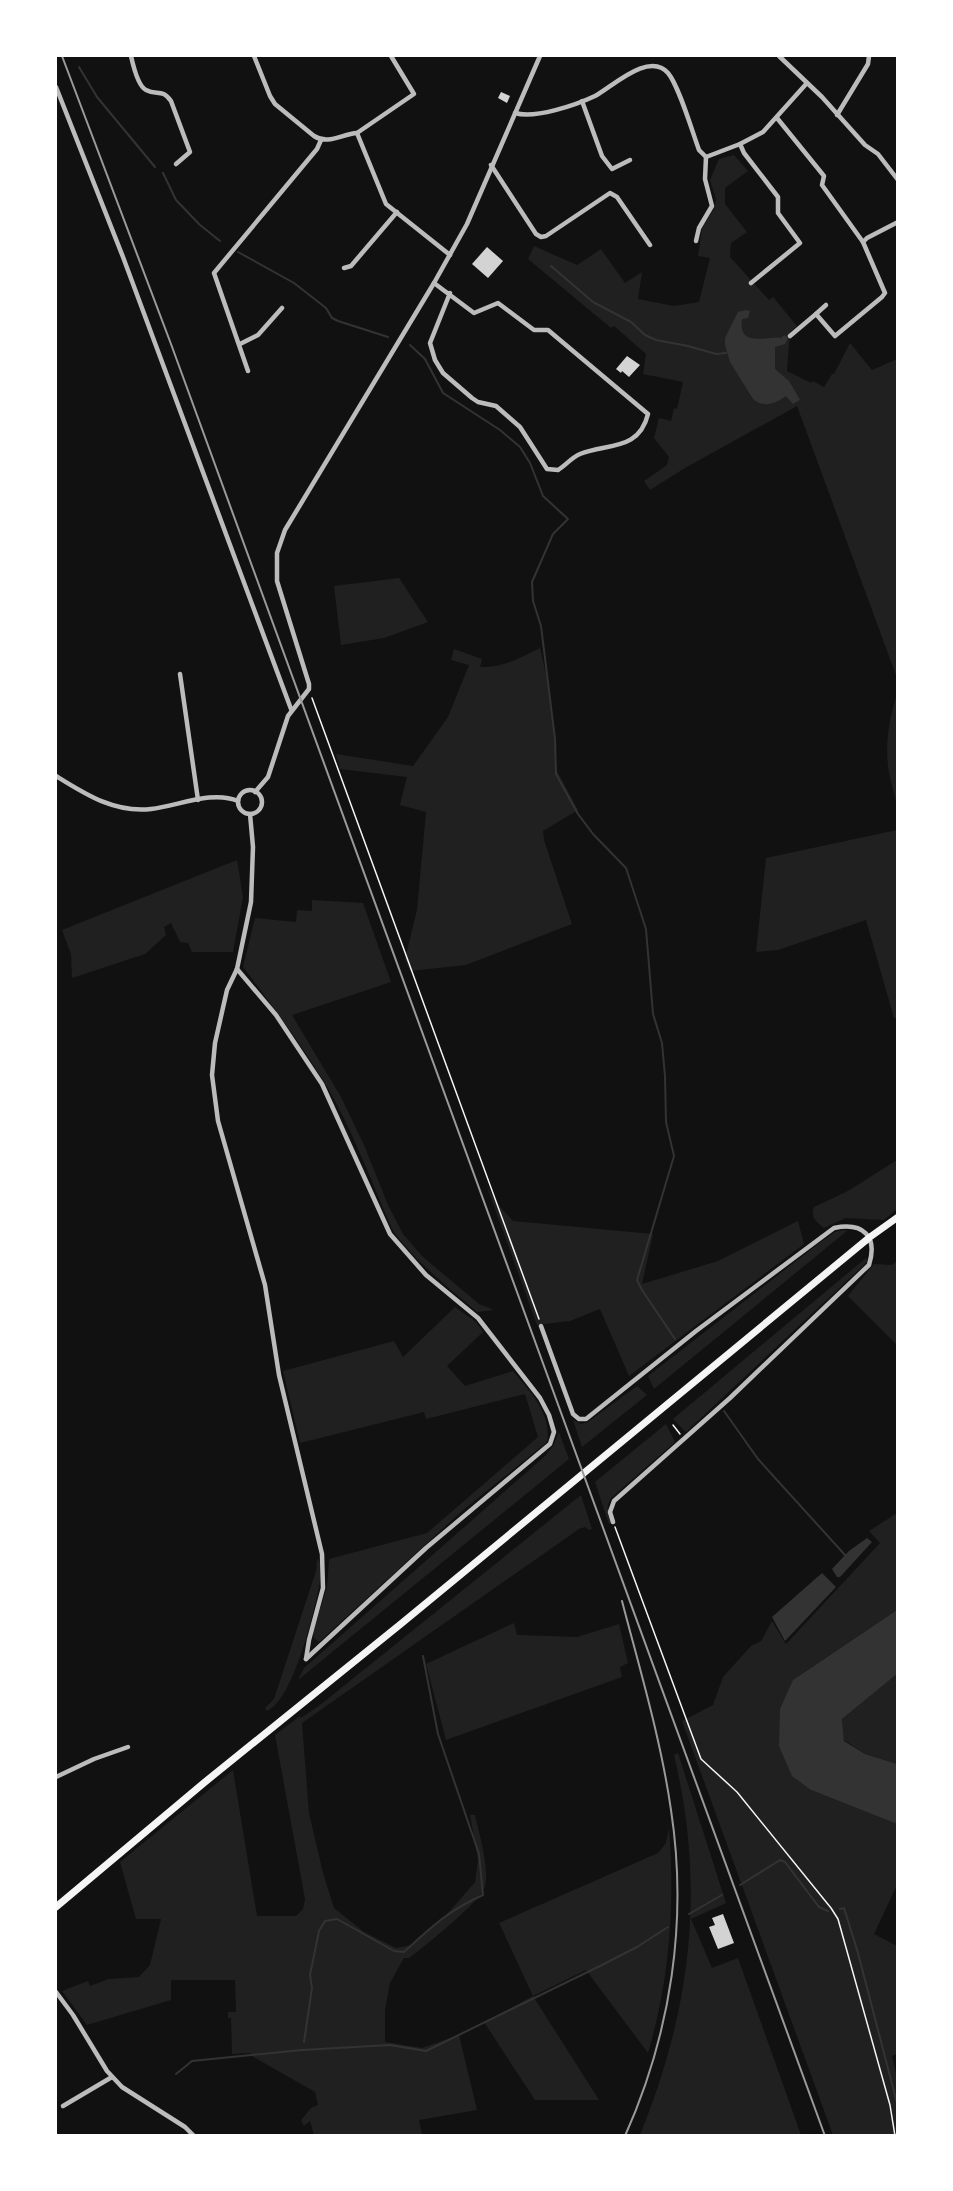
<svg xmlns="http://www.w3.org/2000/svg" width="953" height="2191" font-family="Merriweather,serif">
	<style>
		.green { fill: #202020 }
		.water { fill: #333 }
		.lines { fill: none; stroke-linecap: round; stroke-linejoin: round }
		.stream { stroke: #333; stroke-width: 2 }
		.building { fill: #d3d3d3 }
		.path { stroke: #f5f5f5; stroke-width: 1.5 }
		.minor { stroke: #bcbcbc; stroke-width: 4.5 }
		.primary { stroke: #f5f5f5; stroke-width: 7 }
		.rail { stroke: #9a9a9a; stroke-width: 2 }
	</style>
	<rect width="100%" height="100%" fill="#111"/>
	<g class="green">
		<path d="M734,155L748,171L725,188V204L747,232L731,243L730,257L769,300L773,297L797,326L790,332L787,371L811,383L813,381L824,387L832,374H834L850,343L872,370L897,359V678L797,406L685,468L650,490L644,481L667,465L669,457L654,438L659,418L671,421L674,408L677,409L683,382L643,374L646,354L614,326L611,328L528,259L534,246L577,265L601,249L625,283L642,272L638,299L674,306L699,302L710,258L698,256L702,228L714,209L716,199L710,180L719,159Z"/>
		<path d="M399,578L428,622L384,638L341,645L334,586Z"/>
		<path d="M540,648L550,692L557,771L578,810L543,831L544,840L572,924L466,965L410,971L405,959L417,910L426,812L400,805L407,777L340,769L336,754L413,766L448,717L469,665L451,660L454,649L482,659L480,667C503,668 520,658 540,648Z"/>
		<path d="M897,694V807C895,793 889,779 888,765C885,740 890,717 897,694Z"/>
		<path d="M897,830L898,1018H894L866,920L778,950L756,952L766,858Z"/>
		<path d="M237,860L243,897L233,952H192L188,943L180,942L171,923L164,927L166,935L145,954L72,978L71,954L62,930Z"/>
		<path d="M312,900L363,903L391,982L292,1015L341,1097L364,1145L388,1205L403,1234L422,1256L479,1304L494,1310L477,1312C447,1286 415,1262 392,1229C371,1180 352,1129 325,1083C300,1043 272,1005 243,967L255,918L296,922L297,910L312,911Z"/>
		<path d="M897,1160V1209L884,1220L846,1218L824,1228C816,1222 810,1217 814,1207L848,1191Z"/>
		<path d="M486,1184L496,1202L513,1221L653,1234L642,1284L718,1261L798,1221L804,1244L629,1376L600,1309L570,1321L537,1325Z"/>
		<path d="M844,1230L847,1231L654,1389L648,1376L822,1241L835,1232Z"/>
		<path d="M866,1258L867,1262L686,1432L673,1419Z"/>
		<path d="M897,1261V1345L848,1296L874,1264L892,1265Z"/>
		<path d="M455,1307L476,1322L483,1332L447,1366L465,1386L513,1371C530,1391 552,1414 547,1442L462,1511L319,1642L314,1638L313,1632L327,1587L329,1559L427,1533L538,1437L525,1394L426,1419L424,1412L300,1443L283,1371L394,1341L403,1357Z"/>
		<path d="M637,1386L647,1395L582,1447L573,1420L581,1424L588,1422Z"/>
		<path d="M666,1424L675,1442L611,1498C605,1508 608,1513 613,1522L609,1524L595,1482Z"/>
		<path d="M559,1432L569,1459L298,1680L304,1668L545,1456L553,1446Z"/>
		<path d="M581,1495L592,1529L589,1530L585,1527L579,1529L302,1723L309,1813L323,1873L334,1908L364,1932L396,1948L412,1945L450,1911L475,1882L478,1860L470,1815H475C479,1834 491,1872 484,1889C479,1902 422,1949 409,1958H404L390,1983L385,2010V2042L422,2048L459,2035L477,2110L419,2120L422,2135H314L310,2121L304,2126L301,2120L311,2108L318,2105L315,2092L252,2056L251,2053L232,2054L231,2018H228V2012H236L235,1980H171V2000L87,2025L62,1991L88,1981L90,1986L109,1979L139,1977L150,1965L161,1919H136L120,1862L233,1770L257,1916H296L303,1909L305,1899L275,1735L300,1716L301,1718L320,1705Z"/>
		<path d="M897,1513V1610L793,1680L811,1790L897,1824V1885L874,1934L897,1946V2054L892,2056L897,2078V2135H833L682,1721L713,1705L723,1677L751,1646L761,1641L772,1621L786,1644L880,1543L869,1531Z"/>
		<path d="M317,1559L320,1562C320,1570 321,1578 319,1586C314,1613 293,1700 267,1711L265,1708L274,1699L316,1571Z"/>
		<path d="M514,1623L517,1635L577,1637L619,1624L628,1663L620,1667L622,1677L446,1740L426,1664Z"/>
		<path d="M897,1674V1764L865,1754L844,1740L842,1719Z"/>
		<path d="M678,1753L726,1903L691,1919L712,1968L738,1958L801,2135H640C691,2009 706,1889 674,1755Z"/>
		<path d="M669,1828C675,1905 670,1978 648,2053L586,1970L533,1996L599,2100H535L484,2022L533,1996L499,1923L658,1853L666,1843Z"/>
	</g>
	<g class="water">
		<path d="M746,310L750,311L748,318L742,319C738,348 765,336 781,338L784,335L788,338L785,344L775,347V369L789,381L800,400L793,404L786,396C775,404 764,408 753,399L730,362L725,345V338L738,312Z"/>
		<path d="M867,1538L872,1542L840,1577H837L832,1569L849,1551Z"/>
		<path d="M822,1573L836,1587L785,1641L772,1617Z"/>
		<path d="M897,1610V1674L842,1719L844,1741L865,1754L897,1764V1824L811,1790L792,1776L779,1746L780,1709L793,1680Z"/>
	</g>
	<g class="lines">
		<g class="stream">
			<path d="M79,67L97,97L155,167"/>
			<path d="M163,173L176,200L200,225L220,241"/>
			<path d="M238,252L294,283L326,308L332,318L338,321L388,337"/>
			<path d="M551,266L593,302L631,322L645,335L656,340L688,346L716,354L726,353"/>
			<path d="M410,345L425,359L443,393L500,430L520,447L530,463L543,496L568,519L553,534L532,582L533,601L541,626L555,739L556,774L578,814L593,834L626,868L646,929L653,1014L662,1043L665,1076L666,1122L674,1156L637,1280L642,1290L675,1339"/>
			<path d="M724,1411L758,1459L845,1555"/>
			<path d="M740,1885L780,1860L785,1862L819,1907L828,1911"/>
			<path d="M840,1909L844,1908L858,1953L898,2107"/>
			<path d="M689,1914L722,1895"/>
			<path d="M304,2042L312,1988L310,1975L319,1931L325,1921L337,1919L394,1951L404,1952C431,1927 449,1910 483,1895L479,1854L438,1734L423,1656"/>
			<path d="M176,2074L192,2061L302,2050L390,2045L426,2051L602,1965L637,1947L668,1927"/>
			<path d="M56,2133L58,2136"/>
		</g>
	</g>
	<g class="building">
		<path d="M501,92L510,96L507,103L498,98Z"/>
		<path d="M487,247L503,261L488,278L472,264Z"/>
		<path d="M627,356L640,365L629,377L622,371L621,373L616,369Z"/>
		<path d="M723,1914L734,1943L718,1949L709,1927L715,1925L712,1918Z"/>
	</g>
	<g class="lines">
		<g class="path">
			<path d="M312,698L539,1319"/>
			<path d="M673,1425L680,1434"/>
			<path d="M615,1527L701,1759L737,1792L831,1908L838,1919L890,2105L895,2136"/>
		</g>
		<g class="minor">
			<path d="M131,56C133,65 138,86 146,90C157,96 162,88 171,101L190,152L176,164"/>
			<path d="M254,56L270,96L275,104L314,136C328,145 342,134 357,133L386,204L450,255"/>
			<path d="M779,56L822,97L865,145L878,154L898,180"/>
			<path d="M56,87L123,257L291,709"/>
			<path d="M582,101L602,156L612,169L630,160"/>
			<path d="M515,113C535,119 576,105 595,96C612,87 649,51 668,73C679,86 692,131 699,150L706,157L705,179L712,206L699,228L696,241"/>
			<path d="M837,115L868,64L869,56"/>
			<path d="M777,118L824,176L822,185L863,242"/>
			<path d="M357,133L414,94L391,56"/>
			<path d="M740,144L744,153L778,197V213L800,243L751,283"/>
			<path d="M706,157L740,144L763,132L807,83"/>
			<path d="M491,165L536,234L541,237L546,236L610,193L617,197L650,245"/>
			<path d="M344,268L351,266L397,212"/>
			<path d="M434,283L474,313L498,303L534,330H548L648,414C639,451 608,443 580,454C571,458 566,465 558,470L547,469L520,427L496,406L478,402L472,398L443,373L435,360L430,343L450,293"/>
			<path d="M816,314L826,305"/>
			<path d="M790,336L816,314L835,336L882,297L885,293L863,242L867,238L898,222"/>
			<path d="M240,344L258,335L282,308"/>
			<path d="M248,371L214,273L317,149L321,140"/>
			<path d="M180,674L198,800"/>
			<path d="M56,776C85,794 114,813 151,809C178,806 212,790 238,801"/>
			<circle cx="250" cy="802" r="12"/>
			<path d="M255,792L268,777L288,716L309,689V684L277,581V553L285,530L434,283L467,224L540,56"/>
			<path d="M250,814L253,847L251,902L237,969L227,990L215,1043L212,1075L218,1121L265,1285L279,1375L322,1554L323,1588L309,1640L306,1659"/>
			<path d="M237,969L276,1015L322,1084L390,1234L426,1275L478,1318L540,1398L549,1415L554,1432L550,1444L426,1548L306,1659"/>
			<path d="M541,1326L573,1414L579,1419H586L696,1331L834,1228C863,1222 878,1236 869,1265L730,1398L614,1501L610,1512L613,1522"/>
			<path d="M56,1777L94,1759L128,1747"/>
			<path d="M56,1992L73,2015L107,2071L122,2087L185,2127L194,2136"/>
			<path d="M63,2106L112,2077"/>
		</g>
		<path class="primary" d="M56,1907L205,1782L402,1623L870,1237L898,1217"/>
		<g class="rail">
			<path d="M62,56L171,344L825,2136"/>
			<path d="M622,1601C640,1670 661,1740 671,1810C688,1921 671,2033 625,2136"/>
		</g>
	</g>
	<rect width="953" height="2191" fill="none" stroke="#ffffff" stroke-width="114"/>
</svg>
